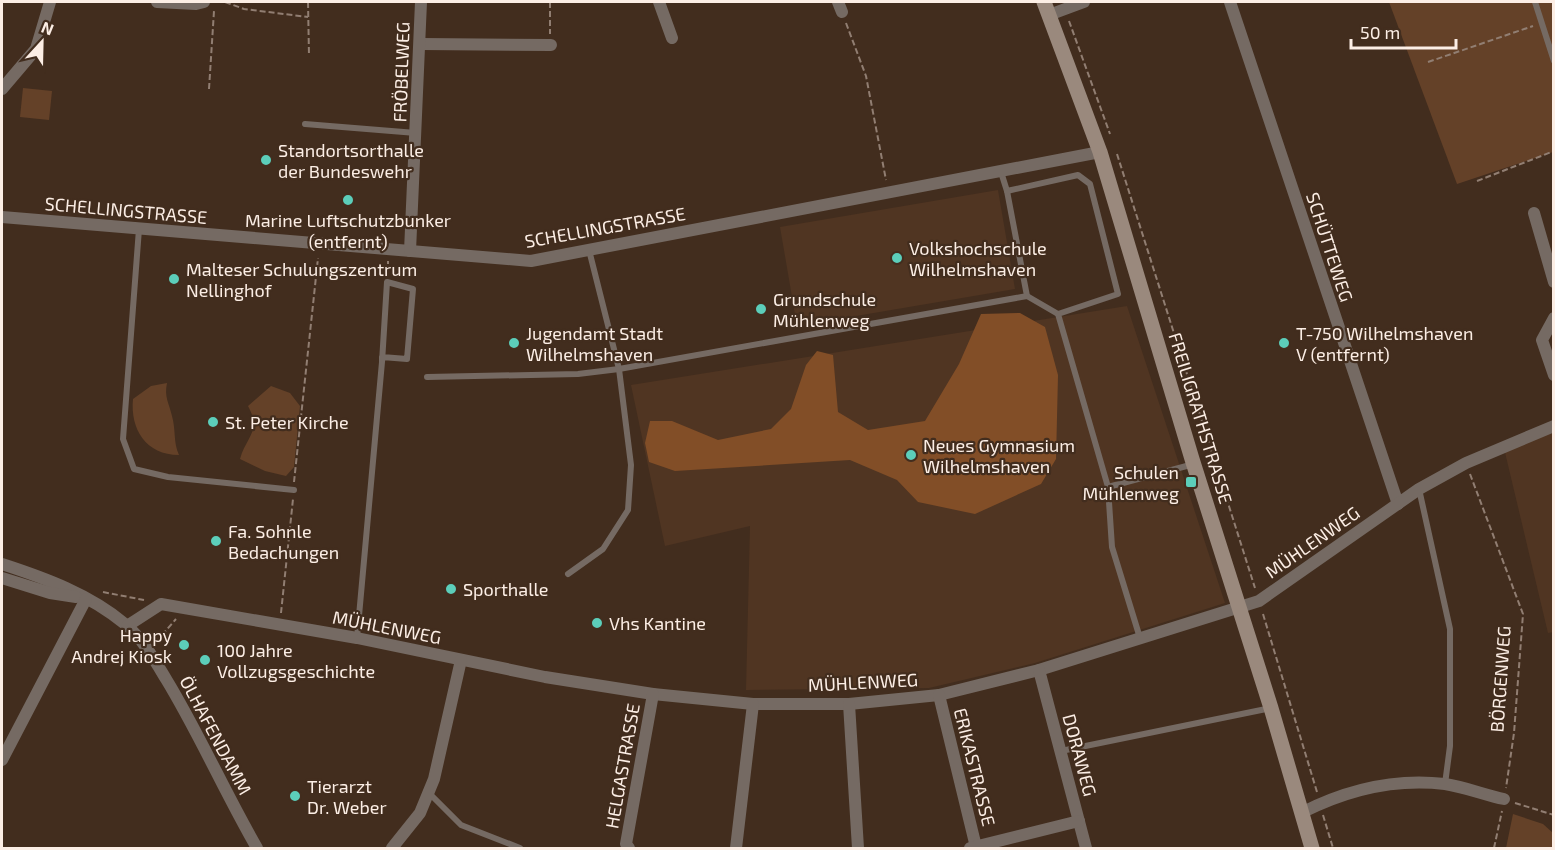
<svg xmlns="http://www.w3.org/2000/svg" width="1555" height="850" font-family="'Exo 2',sans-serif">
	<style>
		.built { fill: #503522 }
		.green { fill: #644128 }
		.forest { fill: #824e27 }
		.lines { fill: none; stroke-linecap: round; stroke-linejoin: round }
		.path { stroke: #917e72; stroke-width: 2; stroke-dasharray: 6 3; stroke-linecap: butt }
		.lane { stroke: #756a63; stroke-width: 6 }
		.street { stroke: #756a63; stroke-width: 12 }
		.secondary { stroke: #9a897d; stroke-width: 15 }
		.poi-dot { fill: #5cceba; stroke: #422d1e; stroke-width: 2 }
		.labels { text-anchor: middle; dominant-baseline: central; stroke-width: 4.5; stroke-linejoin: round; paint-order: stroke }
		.street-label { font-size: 18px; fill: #fceee5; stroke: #422d1e }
		.poi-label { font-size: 18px; fill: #fceee5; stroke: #422d1e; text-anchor: start }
	</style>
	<rect width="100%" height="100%" fill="#422d1e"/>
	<g class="built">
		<path d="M998,190L1015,289L797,326L780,227Z"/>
		<path d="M1127,306L1225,603L1035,663L929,688L746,690L750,526L665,546L631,385Z"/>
		<path d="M1553,428L1554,632L1548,633L1503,444Z"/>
	</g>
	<g class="green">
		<path d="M1389,2H1553V152L1457,184Z"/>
		<path d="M23,88L52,91L49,120L20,117Z"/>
		<path d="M167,383C164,397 169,403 172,416C176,430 173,442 179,455C146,455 130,429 133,399L151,386Z"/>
		<path d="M271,386L290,393L300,406L294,467L286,476L265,471L240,459C246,437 262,431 248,406Z"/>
		<path d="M1513,814L1543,824L1553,833V848H1506Z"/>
	</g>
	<path class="forest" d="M1020,313L1045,327L1058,375L1056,459L1041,484L975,514L918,502L897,480L850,460L675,471L649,462L645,443L650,421H672L718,440L771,429L791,409L806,365L817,351L833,355L838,412L868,430L925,421L959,364L981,314Z"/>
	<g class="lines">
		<g class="path">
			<path d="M225,2L244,9L308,17"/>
			<path d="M308,2L309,56"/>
			<path d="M550,2V34"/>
			<path d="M1069,21L1110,134"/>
			<path d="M846,23L866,76L886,180"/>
			<path d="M1428,62L1533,26"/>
			<path d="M209,89L214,11"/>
			<path d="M1117,154L1255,588"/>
			<path d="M1477,181L1554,151"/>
			<path d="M388,273V261"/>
			<path d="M1470,474L1523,614L1514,733L1506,788"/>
			<path d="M294,482L318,258"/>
			<path d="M103,592L144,600"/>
			<path d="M281,613L293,499"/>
			<path d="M1263,614L1317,792"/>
			<path d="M156,642L176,619"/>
			<path d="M1515,803L1554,815"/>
			<path d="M1323,815L1333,848"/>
			<path d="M1494,848L1502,811"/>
		</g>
		<g class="lane">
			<path d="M1535,2L1554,61"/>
			<path d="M305,124L416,133"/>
			<path d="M1001,172L1007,191L1078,175L1090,184L1118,294L1058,314L1108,487L1112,547L1140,638"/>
			<path d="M139,229L123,439L134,469L168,477L294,490"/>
			<path d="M1027,296L1058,314"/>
			<path d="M427,377L578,374L619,369L1027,296L1007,191"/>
			<path d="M1108,487L1194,464"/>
			<path d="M1419,489L1450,629V746L1445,784"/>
			<path d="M568,574L603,549L628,510L631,465L619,369L589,250"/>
			<path d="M357,638L382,362V357L407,359L413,289L387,282L382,362"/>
			<path d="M1061,751L1271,708"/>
			<path d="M429,793L461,825L520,848"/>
		</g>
		<g class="street">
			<path d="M157,2L196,4L204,2"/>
			<path d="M659,2L672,38"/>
			<path d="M838,2L842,12"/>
			<path d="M1230,2L1398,504"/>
			<path d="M1049,15L1084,2"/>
			<path d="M422,44L551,45"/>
			<path d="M2,89L36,49L50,2"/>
			<path d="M1534,213L1554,282"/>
			<path d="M2,217L531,261L1100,152"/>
			<path d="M410,251L421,2"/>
			<path d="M1554,318L1542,340L1554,375"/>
			<path d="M2,564C45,578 89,594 125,624C142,638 154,659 166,679C199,733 225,793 257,848"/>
			<path d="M2,578L50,593L76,597"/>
			<path d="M127,626L161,604L357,638L545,677L653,694L753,704H849L939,695L1039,670L1259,601L1419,489L1466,463L1554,426"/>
			<path d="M1039,670L1086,848"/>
			<path d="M939,695L976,847"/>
			<path d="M849,704L858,848"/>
			<path d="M2,760L86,599"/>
			<path d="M1301,813C1346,790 1394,778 1445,784C1465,787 1485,795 1504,799"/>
			<path d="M392,848L420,813L434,779L461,660"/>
			<path d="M629,848L626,844L653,694"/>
			<path d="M736,848L753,704"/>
			<path d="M970,848L1079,821"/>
		</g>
		<path class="secondary" d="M1044,2L1100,152L1192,459L1271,708L1312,848"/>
	</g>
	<g class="poi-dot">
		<circle cx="266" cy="160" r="6"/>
		<circle cx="348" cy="200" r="6"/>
		<circle cx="897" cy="258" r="6"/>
		<circle cx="174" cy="279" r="6"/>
		<circle cx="761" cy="309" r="6"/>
		<circle cx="514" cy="343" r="6"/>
		<circle cx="1284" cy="343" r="6"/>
		<circle cx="213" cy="422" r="6"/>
		<circle cx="911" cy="455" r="6"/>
		<rect x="1185" y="476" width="12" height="12" rx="3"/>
		<circle cx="216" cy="541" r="6"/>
		<circle cx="451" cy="589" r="6"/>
		<circle cx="597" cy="623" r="6"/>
		<circle cx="184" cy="645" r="6"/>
		<circle cx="205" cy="660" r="6"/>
		<circle cx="295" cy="796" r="6"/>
	</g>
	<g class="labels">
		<g class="street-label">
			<text transform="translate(401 72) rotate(-88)">FRÖBELWEG</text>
			<text transform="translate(126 210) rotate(5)">SCHELLINGSTRASSE</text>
			<text transform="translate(605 227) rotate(-10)">SCHELLINGSTRASSE</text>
			<text transform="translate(1330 247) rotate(72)">SCHÜTTEWEG</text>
			<text transform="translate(1201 418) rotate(73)">FREILIGRATHSTRASSE</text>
			<text transform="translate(1312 542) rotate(-35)">MÜHLENWEG</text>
			<text transform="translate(387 627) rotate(11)">MÜHLENWEG</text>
			<text transform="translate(1500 679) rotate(-86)">BÖRGENWEG</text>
			<text transform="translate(863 682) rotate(-3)">MÜHLENWEG</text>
			<text transform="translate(216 735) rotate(62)">ÖLHAFENDAMM</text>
			<text transform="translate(1080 755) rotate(75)">DORAWEG</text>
			<text transform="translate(622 766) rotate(-80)">HELGASTRASSE</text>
			<text transform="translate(975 767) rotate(76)">ERIKASTRASSE</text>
		</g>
		<g class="poi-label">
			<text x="278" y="150">Standortsorthalle<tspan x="278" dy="21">der Bundeswehr</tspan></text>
			<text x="348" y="220" text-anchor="middle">Marine Luftschutzbunker<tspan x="348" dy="21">(entfernt)</tspan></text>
			<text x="909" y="248">Volkshochschule<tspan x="909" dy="21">Wilhelmshaven</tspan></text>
			<text x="186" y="269">Malteser Schulungszentrum<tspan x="186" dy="21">Nellinghof</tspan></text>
			<text x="773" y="299">Grundschule<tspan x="773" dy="21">Mühlenweg</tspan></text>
			<text x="526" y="333">Jugendamt Stadt<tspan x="526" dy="21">Wilhelmshaven</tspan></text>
			<text x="1296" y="333">T-750 Wilhelmshaven<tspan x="1296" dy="21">V (entfernt)</tspan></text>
			<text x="225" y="422">St. Peter Kirche</text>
			<text x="923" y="445">Neues Gymnasium<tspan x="923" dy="21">Wilhelmshaven</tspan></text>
			<text x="1179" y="472" text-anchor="end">Schulen<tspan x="1179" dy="21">Mühlenweg</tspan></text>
			<text x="228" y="531">Fa. Sohnle<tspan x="228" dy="21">Bedachungen</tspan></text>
			<text x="463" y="589">Sporthalle</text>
			<text x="609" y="623">Vhs Kantine</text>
			<text x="172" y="635" text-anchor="end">Happy<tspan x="172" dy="21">Andrej Kiosk</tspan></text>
			<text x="217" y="650">100 Jahre<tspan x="217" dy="21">Vollzugsgeschichte</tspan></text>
			<text x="307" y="786">Tierarzt<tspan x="307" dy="21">Dr. Weber</tspan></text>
		</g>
	</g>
	<rect width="1555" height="850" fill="none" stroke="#fceee5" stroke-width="6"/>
	<g transform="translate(42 42) rotate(22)" stroke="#422d1e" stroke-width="4.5" paint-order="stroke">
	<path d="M0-4.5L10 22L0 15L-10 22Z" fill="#fceee5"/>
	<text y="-9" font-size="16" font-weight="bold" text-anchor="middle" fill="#fceee5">N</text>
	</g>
	<path d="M1351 39v9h105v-9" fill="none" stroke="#fceee5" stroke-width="3"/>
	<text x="1360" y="39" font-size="18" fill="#fceee5" stroke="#422d1e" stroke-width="4.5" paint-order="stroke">50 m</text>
</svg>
